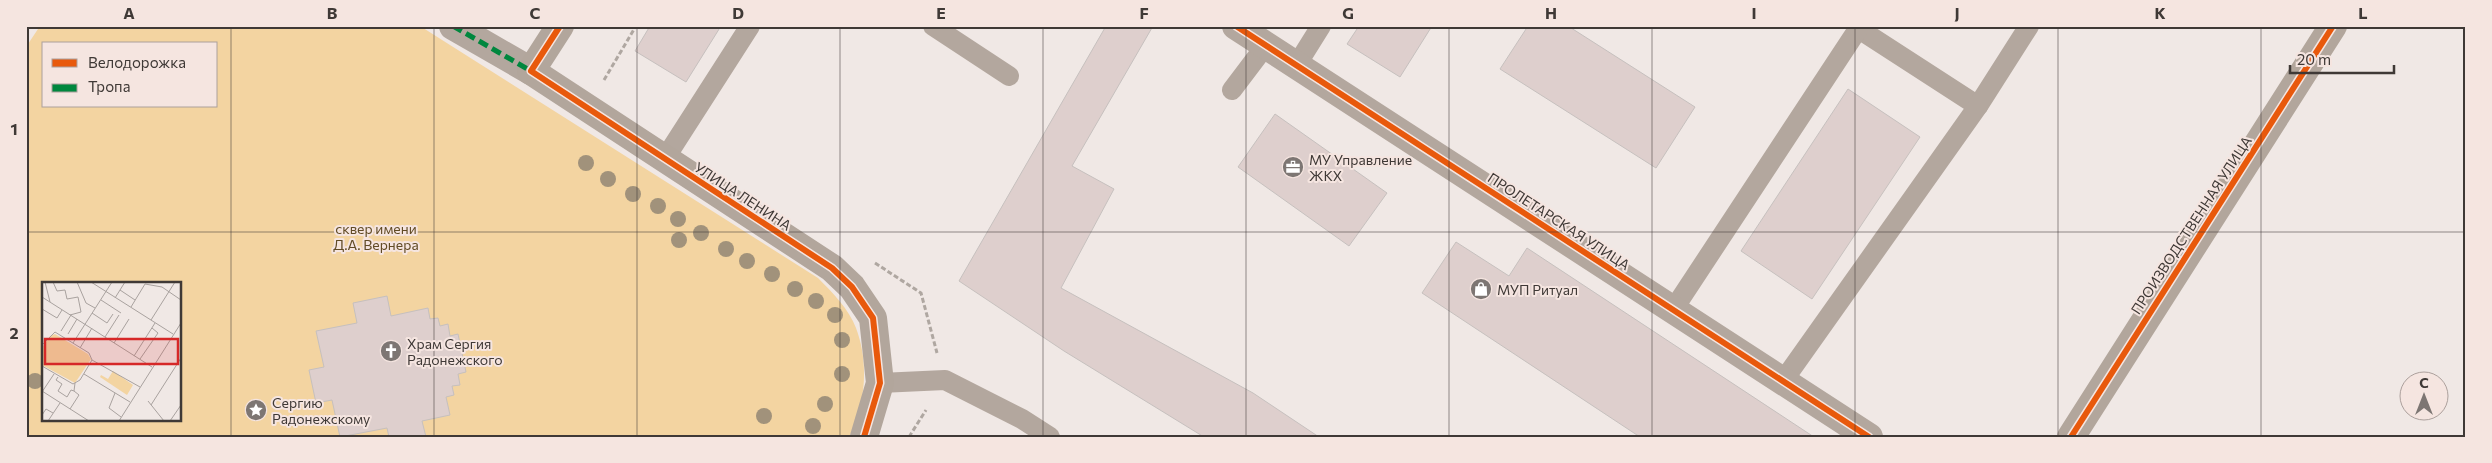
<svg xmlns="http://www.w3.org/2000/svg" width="2492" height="463" font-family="Commissioner,sans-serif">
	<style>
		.green { fill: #f3d4a1; fill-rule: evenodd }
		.building { fill: #decfcd; stroke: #c6c0be }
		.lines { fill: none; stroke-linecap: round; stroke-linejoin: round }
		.path { stroke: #afa7a1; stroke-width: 3; stroke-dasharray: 5 2.5; stroke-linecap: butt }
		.lane { stroke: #b3a79e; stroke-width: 20 }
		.street { stroke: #b3a79e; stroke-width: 28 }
		.secondary { stroke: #b2a69c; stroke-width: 28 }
		.quiet { stroke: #00873e; stroke-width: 5; stroke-dasharray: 10 5; stroke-linecap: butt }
		.cycleway-casing { stroke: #f5e5e0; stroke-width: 9 }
		.cycleway { stroke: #e8590c; stroke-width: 6 }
		.tree { fill: #a1927b }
		.grid { fill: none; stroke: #3f3936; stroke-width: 1; stroke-opacity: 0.55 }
		.labels { text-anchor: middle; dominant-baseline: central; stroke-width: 4; stroke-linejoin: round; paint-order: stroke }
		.poi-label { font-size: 14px; fill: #3f3936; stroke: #f5e5e0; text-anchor: start }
		.street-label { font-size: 14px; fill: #3f3936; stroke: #f5e5e0 }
		.park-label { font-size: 14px; fill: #614b25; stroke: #f5e5e0 }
		.inset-road { fill: none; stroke: #a9a29f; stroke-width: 1 }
		.view { fill: #d62828; fill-opacity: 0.15; stroke: #d62828; stroke-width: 2.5 }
		.inset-edge { fill: none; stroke: #3f3936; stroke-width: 2.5 }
		.neatline { fill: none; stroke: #3f3936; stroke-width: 2 }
		.grid-label { font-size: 16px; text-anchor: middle; font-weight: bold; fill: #3f3936 }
	</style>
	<rect width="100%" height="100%" fill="#f0e8e5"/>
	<path class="green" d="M40,26H420L818,278C832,292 849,309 856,328C869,362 866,405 849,437H26V47ZM44,44H216V106H44ZM44,283H180V419H44Z"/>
	<g class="building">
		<path d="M650,26H721L686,82L635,51Z"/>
		<path d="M1106,26H1153L1072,166L1114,189L1061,288L1253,393L1319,437H1204L1064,351L959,281Z"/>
		<path d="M1359,26H1432L1400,77L1347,44Z"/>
		<path d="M1528,26H1568L1695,107L1656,168L1500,69Z"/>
		<path d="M1848,89L1920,137L1812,299L1741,251Z"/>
		<path d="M1275,114L1387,193L1349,246L1238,167Z"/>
		<path d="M1456,242L1509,276L1527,248L1814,437H1640L1422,293Z"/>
		<path d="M387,296L391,316L428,308L430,319L438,318L440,326L448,324L450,336L458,334L466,372L458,374L460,385L452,386L454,395L446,397L450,415L422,421L426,437H389L387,428L340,437L332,400L316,403L309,370L324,367L316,331L357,323L353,303Z"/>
	</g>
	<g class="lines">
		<g class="path">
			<path d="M604,80L636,26"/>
			<path d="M875,263L921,293L937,353"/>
			<path d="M909,437L926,410"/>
		</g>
		<g class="lane">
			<path d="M933,26L1009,76"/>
			<path d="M1859,29L1978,106"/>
			<path d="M1296,66L1321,26"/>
			<path d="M1232,90L1266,45"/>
			<path d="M664,160L750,26"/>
			<path d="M1673,310L1860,26"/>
			<path d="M1783,381L1978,106L2029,26"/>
			<path d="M880,383L945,380L1022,419L1050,437"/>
		</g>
		<g class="street">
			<path d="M453,26L531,71"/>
			<path d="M1236,26L1869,437"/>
		</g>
		<g class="secondary">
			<path d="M560,26L531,71L832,268L852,287L873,318L880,383L864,437"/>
			<path d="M2071,437L2333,26"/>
		</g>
		<path class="quiet" d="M453,26L531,71"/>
		<g class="cycleway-casing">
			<g id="cycleway">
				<path d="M560,26L531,71L832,268L852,287L873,318L880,383L864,437"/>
				<path d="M1236,26L1869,437"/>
				<path d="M2071,437L2333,26"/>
			</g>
		</g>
		<use href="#cycleway" class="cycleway"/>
	</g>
	<g class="tree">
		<circle cx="586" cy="163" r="8"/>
		<circle cx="608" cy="179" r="8"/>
		<circle cx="633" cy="194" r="8"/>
		<circle cx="658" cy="206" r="8"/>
		<circle cx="678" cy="219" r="8"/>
		<circle cx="701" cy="233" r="8"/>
		<circle cx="679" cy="240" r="8"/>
		<circle cx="726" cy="249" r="8"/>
		<circle cx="747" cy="261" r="8"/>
		<circle cx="772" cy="274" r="8"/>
		<circle cx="795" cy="289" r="8"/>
		<circle cx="816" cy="301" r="8"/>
		<circle cx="835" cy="315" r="8"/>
		<circle cx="842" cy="340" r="8"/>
		<circle cx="842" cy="374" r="8"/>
		<circle cx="35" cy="381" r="8"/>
		<circle cx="825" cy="404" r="8"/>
		<circle cx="764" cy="416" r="8"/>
		<circle cx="813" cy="426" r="8"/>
	</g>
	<path class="grid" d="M231,26V437M434,26V437M637,26V437M840,26V437M1043,26V437M1246,26V437M1449,26V437M1652,26V437M1855,26V437M2058,26V437M2261,26V437M26,232H2466"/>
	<defs>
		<g id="office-disc" transform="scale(1.125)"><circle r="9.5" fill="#7d7673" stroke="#f5e5e0"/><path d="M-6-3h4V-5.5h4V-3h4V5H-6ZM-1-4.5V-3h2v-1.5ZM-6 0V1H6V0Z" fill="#fff"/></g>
		<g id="shop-disc" transform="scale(1.125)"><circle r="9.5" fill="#7d7673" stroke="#f5e5e0"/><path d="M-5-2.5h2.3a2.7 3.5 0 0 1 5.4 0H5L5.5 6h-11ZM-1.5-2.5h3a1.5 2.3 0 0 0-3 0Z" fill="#fff"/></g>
		<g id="church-disc" transform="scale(1.125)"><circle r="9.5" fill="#7d7673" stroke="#f5e5e0"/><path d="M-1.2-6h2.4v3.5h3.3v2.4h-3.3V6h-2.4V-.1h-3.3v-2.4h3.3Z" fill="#fff"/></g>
		<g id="sight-disc" transform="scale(1.125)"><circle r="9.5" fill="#7d7673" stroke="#f5e5e0"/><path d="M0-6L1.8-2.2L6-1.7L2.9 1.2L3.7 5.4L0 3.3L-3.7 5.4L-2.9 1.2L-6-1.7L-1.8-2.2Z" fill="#fff"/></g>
	</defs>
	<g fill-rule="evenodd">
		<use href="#office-disc" x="1293" y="167"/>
		<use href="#shop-disc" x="1481" y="289"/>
		<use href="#church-disc" x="391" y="351"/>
		<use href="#sight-disc" x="256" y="410"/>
	</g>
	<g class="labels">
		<g class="poi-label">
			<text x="1309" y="159">МУ Управление<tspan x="1309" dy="16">ЖКХ</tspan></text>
			<text x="1497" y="289">МУП Ритуал</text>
			<text x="407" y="343">Храм Сергия<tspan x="407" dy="16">Радонежского</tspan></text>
			<text x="272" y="402">Сергию<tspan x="272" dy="16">Радонежскому</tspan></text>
		</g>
		<g class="street-label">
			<text transform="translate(743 196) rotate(33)">УЛИЦА ЛЕНИНА</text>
			<text transform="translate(1559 221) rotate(33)">ПРОЛЕТАРСКАЯ УЛИЦА</text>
			<text transform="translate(2191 225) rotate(-57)">ПРОИЗВОДСТВЕННАЯ УЛИЦА</text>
		</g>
		<g class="park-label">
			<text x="376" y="228">сквер имени<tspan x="376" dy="16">Д.А. Вернера</tspan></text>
		</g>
	</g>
	<g transform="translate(42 282)">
		<rect width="139" height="139" fill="#f0e8e5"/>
		<path d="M13,52L46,72L49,77L33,101L0,83V66L8,54ZM71,89L91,103L85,113L58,95L59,93L66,97Z" fill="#f3d4a1"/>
		<path class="inset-road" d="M3,0L8,20M11,0L15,9L23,8L25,17L36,15L39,30L28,33M35,0L44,21L53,26M49,0L131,52M78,8L93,18M0,15L110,85M73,16L83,0M59,18L79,31M89,25L103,2L120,5L139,18M0,27L15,36L20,28M50,31L65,41L71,32M109,38L133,0M19,49L29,33M26,52L35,37M63,55L77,33M31,61L70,0M72,61L87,37M0,63L13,50L47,71L50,78L38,98L31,102L0,84M38,66L50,46M92,74L113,41M98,77L116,51L110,46M50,78L98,105M42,92L88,120M16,95L14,98L20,102L16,109L25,115L29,108L32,109M0,109L47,139M0,110L12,92M73,111L67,126L79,135M106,119L122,139M109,123L139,76M28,127L37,113L32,109L33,101M0,133L4,127L11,131M6,139L18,121M77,139L139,41M128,139L139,123"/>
		<path class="view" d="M3,57H136V82H3Z"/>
		<rect width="139" height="139" class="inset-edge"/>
	</g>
	<rect width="2492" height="463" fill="none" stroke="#f5e5e0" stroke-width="55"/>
	<rect x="42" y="42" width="175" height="65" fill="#f5e5e0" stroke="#aca09c"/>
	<rect x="52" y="59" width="25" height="8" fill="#e8590c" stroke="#aca09c"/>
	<text x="88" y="68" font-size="15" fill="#3f3936">Велодорожка</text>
	<rect x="52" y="84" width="25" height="8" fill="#00873e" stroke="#aca09c"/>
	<text x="88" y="92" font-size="15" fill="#3f3936">Тропа</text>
	<g transform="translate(2424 396)"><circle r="24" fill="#f5e5e0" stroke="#aca09c"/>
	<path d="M0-4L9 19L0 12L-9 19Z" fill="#7d7673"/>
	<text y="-8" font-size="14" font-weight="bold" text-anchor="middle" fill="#3f3936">С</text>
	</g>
	<path d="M2290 65v8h104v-8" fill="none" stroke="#3f3936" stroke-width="2.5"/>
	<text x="2297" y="65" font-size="15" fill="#3f3936" stroke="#f5e5e0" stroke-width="4" paint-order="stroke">20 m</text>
	<rect x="28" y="28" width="2436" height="408" class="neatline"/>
	<g class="grid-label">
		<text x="129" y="19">A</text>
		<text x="332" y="19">B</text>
		<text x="535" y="19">C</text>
		<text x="738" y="19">D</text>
		<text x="941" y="19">E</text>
		<text x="1144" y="19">F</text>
		<text x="1348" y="19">G</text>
		<text x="1551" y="19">H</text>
		<text x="1754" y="19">I</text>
		<text x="1957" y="19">J</text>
		<text x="2160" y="19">K</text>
		<text x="2363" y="19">L</text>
		<text x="14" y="135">1</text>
		<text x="14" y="339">2</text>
	</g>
</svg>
